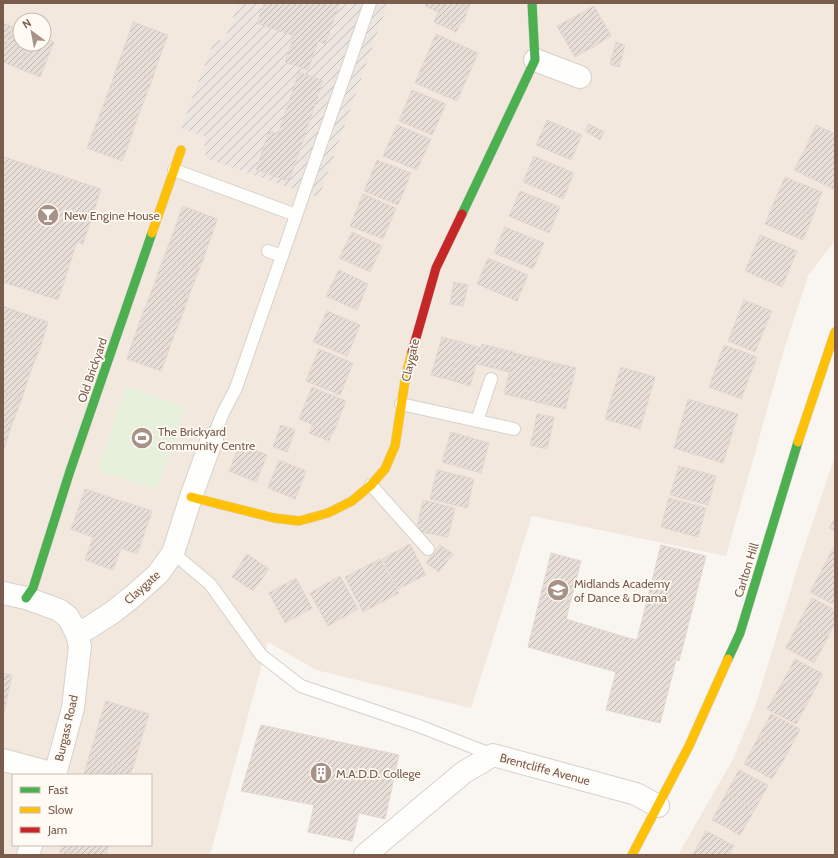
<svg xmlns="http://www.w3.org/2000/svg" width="838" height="858" font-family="Cabin,sans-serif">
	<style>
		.residential { fill: #f2e8de; fill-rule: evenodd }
		.industrial { fill: url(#industrial-furrows) }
		.pitch { fill: #e7f0db }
		.building { fill: url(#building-hatch); stroke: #e2d8d2 }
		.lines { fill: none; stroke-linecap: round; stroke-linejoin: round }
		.lane-casing { stroke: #d7d1cb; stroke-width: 14 }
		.street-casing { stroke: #d7d1cb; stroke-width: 24 }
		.fast-casing { stroke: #d9d2cb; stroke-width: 10 }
		.slow-casing { stroke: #d9d2cb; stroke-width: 10 }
		.jam-casing { stroke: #d9d2cb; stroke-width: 10 }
		.lane { stroke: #fefefd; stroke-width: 12 }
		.street { stroke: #fefefd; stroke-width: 22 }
		.fast { stroke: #4caf50; stroke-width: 9 }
		.slow { stroke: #ffc107; stroke-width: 9 }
		.jam { stroke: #c62828; stroke-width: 9 }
		.labels { text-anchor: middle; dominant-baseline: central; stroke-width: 3.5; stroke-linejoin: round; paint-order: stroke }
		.poi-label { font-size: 12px; fill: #7a5c4d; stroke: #fffaf3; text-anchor: start }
		.street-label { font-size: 12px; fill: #7a5c4d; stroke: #fffaf3 }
	</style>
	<defs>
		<pattern id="industrial-furrows" width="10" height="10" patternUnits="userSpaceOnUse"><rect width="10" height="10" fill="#ede5e0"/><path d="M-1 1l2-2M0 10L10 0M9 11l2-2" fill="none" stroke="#c5bdb8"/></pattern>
		<pattern id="building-hatch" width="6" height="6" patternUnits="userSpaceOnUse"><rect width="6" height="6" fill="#e6ded7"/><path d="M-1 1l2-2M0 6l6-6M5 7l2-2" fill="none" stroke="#bfb7b1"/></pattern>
	</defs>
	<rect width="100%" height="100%" fill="#f9f5f0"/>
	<g class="residential">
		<path d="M3,3H238L224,41L215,38L204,136L319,198L388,3H835V240L808,276L783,353L726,556L532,516L471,708L316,670L268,642L210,855H3ZM20,20H44V44H20ZM13,775H151V845H13Z"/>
		<path d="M835,456V855H678L732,761L755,707L799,563Z"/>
	</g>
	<path class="industrial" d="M238,3H388L319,198L206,158L204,136L181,128L215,38L224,41Z"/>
	<path class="pitch" d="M126,386L186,407L157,490L98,470Z"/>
	<g class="building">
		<path d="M264,3H340L325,44L318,41L308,70L285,62L294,36L257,23Z"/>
		<path d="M427,3H460L469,7L463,23L425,6Z"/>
		<path d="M460,3H471L469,7Z"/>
		<path d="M594,6L611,36L593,47L576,16Z"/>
		<path d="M438,12L461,23L456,32L434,22Z"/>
		<path d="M576,16L593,47L575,57L557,26Z"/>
		<path d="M133,22L168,35L160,56L126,43Z"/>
		<path d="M3,23L13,27L3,52Z"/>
		<path d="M13,27L20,29V44H29L20,69L3,62V52Z"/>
		<path d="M436,34L478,53L457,101L415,83Z"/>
		<path d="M44,38L54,42L40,77L20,69L29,44H44Z"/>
		<path d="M616,42L625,45L619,67L610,64Z"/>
		<path d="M126,43L160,56L153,77L118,64Z"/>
		<path d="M118,64L153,77L145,98L111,85Z"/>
		<path d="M299,72L323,81L289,181L256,170L269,131L278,134Z"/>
		<path d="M111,85L145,98L137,119L103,106Z"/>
		<path d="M412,90L446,104L432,135L399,121Z"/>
		<path d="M103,106L137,119L130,140L95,127Z"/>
		<path d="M547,120L582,135L571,160L536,145Z"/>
		<path d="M589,124L604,132L600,140L585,131Z"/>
		<path d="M397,125L431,139L417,170L383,156Z"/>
		<path d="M816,125L835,134V161L806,147Z"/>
		<path d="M95,127L130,140L122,161L87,148Z"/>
		<path d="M806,147L835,161V190L794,170Z"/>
		<path d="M534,156L574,173L563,199L523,182Z"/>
		<path d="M4,157L101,189L83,244L77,242L58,300L3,282V159Z"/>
		<path d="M377,160L411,173L398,205L364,191Z"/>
		<path d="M785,177L822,192L813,216L775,200Z"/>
		<path d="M520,191L560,207L549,233L509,216Z"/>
		<path d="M363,194L396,208L383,239L350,226Z"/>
		<path d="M775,200L813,216L803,240L765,224Z"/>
		<path d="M183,206L217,219L213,232L178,219Z"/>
		<path d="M178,219L213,232L208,245L174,231Z"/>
		<path d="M505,227L544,243L533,269L494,253Z"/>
		<path d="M174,231L208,245L204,257L169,244Z"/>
		<path d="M352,232L382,246L370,272L339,258Z"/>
		<path d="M760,235L797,251L782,287L745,271Z"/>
		<path d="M169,244L204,257L199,270L164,257Z"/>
		<path d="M164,257L199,270L194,282L159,270Z"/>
		<path d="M488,258L528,275L517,301L477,284Z"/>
		<path d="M159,270L194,282L189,295L155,282Z"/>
		<path d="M339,270L368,284L357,310L326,296Z"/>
		<path d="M155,282L189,295L185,308L150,295Z"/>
		<path d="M454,282L468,285L463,306L450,304Z"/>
		<path d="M150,295L185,308L180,321L145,308Z"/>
		<path d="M744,300L772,311L755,352L728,341Z"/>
		<path d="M3,306L19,312L10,337L3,335Z"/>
		<path d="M145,308L180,321L175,333L140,320Z"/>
		<path d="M327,311L360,325L347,356L313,342Z"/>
		<path d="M19,312L48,322L40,348L10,337Z"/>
		<path d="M140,320L175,333L170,346L136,333Z"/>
		<path d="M136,333L170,346L166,358L131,346Z"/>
		<path d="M3,335L10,337L3,358Z"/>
		<path d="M10,337L40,348L30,373L3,363V358Z"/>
		<path d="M442,337L461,342L450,380L431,375Z"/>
		<path d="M461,342L481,348L470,386L450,380Z"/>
		<path d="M482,344L498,348L493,368L477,364Z"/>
		<path d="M724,345L757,357L741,399L709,387Z"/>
		<path d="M131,346L166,358L161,371L127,359Z"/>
		<path d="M498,348L514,352L509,372L493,368Z"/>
		<path d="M319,349L353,363L340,395L306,381Z"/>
		<path d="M514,353L535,358L525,399L504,394Z"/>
		<path d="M535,358L555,363L545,404L525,399Z"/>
		<path d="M3,363L30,373L22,398L3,392Z"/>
		<path d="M555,363L576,368L565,409L545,404Z"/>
		<path d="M621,367L655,377L640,429L605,419Z"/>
		<path d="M312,387L346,401L333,433L299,419Z"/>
		<path d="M3,392L22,398L12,424L3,420Z"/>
		<path d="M688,399L738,414L723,463L674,448Z"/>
		<path d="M537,414L554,417L551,433L534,430Z"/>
		<path d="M3,420L12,424L4,449L3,448Z"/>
		<path d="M281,425L295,430L287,452L273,447Z"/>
		<path d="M313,425L332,433L329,441L309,433Z"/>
		<path d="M534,430L551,433L547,449L530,445Z"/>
		<path d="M451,432L489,443L481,473L442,462Z"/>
		<path d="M240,444L267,455L256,482L229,471Z"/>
		<path d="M279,460L306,471L295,499L268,488Z"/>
		<path d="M679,466L716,476L708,505L670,495Z"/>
		<path d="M437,470L474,479L467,508L430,499Z"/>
		<path d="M85,489L152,511L137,554L121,548L113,570L85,560L93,537L71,529Z"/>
		<path d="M669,498L706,508L698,537L661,527Z"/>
		<path d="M423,500L455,508L448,537L416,531Z"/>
		<path d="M835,518V531L829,528Z"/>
		<path d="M410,544L426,575L398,589L382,559Z"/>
		<path d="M835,544V572L824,566Z"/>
		<path d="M440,545L453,554L446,563L433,553Z"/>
		<path d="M661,545L706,556L679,661L676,660L660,723L606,710L625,637L637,640Z"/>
		<path d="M433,553L446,563L439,572L426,563Z"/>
		<path d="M551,553L581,561L566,619L625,637L616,672L528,647Z"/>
		<path d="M247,554L269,569L253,591L232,577Z"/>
		<path d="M380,559L399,593L363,612L345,577Z"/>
		<path d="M824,566L835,572V605L810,592Z"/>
		<path d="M340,576L358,609L328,626L310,593Z"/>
		<path d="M296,578L312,608L285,623L269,593Z"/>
		<path d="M812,598L835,610V623L828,637L799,622Z"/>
		<path d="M799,622L828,637L814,663L786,648Z"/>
		<path d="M795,659L823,674L810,698L782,683Z"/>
		<path d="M3,673L12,675L4,713H3Z"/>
		<path d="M782,683L810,698L796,724L767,709Z"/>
		<path d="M106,701L149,714L143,733L100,719Z"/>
		<path d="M771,714L800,729L787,754L758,738Z"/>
		<path d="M100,719L143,733L138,751L95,738Z"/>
		<path d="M261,725L399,755L385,819L359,813L352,841L308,832L314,805L241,791Z"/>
		<path d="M95,738L138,751L132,770L89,756Z"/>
		<path d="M758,738L787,754L772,779L744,764Z"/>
		<path d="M89,756L132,770L130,775H84Z"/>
		<path d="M739,770L768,785L755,809L726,794Z"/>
		<path d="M726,794L755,809L740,835L712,820Z"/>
		<path d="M706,831L734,846L729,855H693Z"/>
		<path d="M62,845H109L106,855H82L61,849Z"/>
		<path d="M61,849L82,855H59Z"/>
	</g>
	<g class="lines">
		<g class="lane-casing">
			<g id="lane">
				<path d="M174,170L296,215"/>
				<path d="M268,251L282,256"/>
				<path d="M401,404L514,429"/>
				<path d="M477,421L491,379"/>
				<path d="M212,439L224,411L236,388L370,3"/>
				<path d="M371,485L428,549"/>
				<path d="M173,553L210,584L261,655L301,686L419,726L493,755"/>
			</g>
		</g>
		<g class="street-casing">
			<g id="street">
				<path d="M535,60L580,77"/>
				<path d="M3,593L26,598L59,610L68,617L73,626L77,634L80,646L73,708L55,775"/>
				<path d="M77,634L90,627L113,612L132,597L158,574L173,553L191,497L212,439"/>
				<path d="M3,760L55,774"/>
				<path d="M28,855L31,845"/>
				<path d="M365,855L463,773L493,755L636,794L658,806"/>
			</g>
		</g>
		<g class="fast-casing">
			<g id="fast">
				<path d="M462,214L535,60L532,3"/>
				<path d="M26,598L33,588L70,471L152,233"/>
				<path d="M728,659L740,633L798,442"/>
			</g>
		</g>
		<g class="slow-casing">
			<g id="slow">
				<path d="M152,233L181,150"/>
				<path d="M798,442L835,332"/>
				<path d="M191,497L274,518L299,521L328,513L352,501L371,485L385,469L395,446L406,374L412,352"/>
				<path d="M632,855L689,746L728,659"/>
			</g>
		</g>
		<g class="jam-casing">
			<path id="jam" d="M412,352L436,268L462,214"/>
		</g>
		<use href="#lane" class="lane"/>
		<use href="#street" class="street"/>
		<use href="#fast" class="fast"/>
		<use href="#slow" class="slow"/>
		<use href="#jam" class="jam"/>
	</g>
	<defs>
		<g id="bar-disc" transform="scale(1.15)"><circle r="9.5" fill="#a69286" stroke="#fffaf3"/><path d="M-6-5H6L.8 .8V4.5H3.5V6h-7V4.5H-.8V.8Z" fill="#fff"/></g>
		<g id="stadium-disc" transform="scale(1.15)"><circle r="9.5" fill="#a69286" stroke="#fffaf3"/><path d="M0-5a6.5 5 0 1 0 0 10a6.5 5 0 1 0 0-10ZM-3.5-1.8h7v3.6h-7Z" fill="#fff"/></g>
		<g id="university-disc" transform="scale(1.15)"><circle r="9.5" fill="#a69286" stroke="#fffaf3"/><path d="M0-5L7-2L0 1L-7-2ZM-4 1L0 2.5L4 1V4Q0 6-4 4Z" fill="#fff"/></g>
		<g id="building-disc" transform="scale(1.15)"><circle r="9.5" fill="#a69286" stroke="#fffaf3"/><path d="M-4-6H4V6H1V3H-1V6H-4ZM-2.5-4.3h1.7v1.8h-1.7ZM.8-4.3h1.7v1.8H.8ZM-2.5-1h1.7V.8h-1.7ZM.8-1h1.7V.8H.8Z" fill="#fff"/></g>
	</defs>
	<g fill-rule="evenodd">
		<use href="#bar-disc" x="48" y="215"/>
		<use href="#stadium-disc" x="142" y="438"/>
		<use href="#university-disc" x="558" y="590"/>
		<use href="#building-disc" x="321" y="773"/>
	</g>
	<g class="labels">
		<g class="poi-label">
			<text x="64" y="215">New Engine House</text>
			<text x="158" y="431">The Brickyard<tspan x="158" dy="14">Community Centre</tspan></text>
			<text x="574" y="583">Midlands Academy<tspan x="574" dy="14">of Dance &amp; Drama</tspan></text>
			<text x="336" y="773">M.A.D.D. College</text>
		</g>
		<g class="street-label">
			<text transform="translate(410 360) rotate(-77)">Claygate</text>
			<text transform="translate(92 370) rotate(-71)">Old Brickyard</text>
			<text transform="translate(746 570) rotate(-73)">Carlton Hill</text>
			<text transform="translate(142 587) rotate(-42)">Claygate</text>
			<text transform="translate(66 728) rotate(-77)">Burgass Road</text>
			<text transform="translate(545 769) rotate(15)">Brentcliffe Avenue</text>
		</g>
	</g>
	<rect width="838" height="858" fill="none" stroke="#7a5c4d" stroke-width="8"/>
	<rect x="12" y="774" width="140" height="72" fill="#fffaf3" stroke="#cabbb1"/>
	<rect x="20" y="787" width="20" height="6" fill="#4caf50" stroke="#cabbb1"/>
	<text x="48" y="794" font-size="12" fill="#7a5c4d">Fast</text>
	<rect x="20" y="807" width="20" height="6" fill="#ffc107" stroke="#cabbb1"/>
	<text x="48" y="814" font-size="12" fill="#7a5c4d">Slow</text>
	<rect x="20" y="827" width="20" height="6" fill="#c62828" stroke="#cabbb1"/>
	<text x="48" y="834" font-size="12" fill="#7a5c4d">Jam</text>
	<g transform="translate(32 32) rotate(328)"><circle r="19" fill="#fffaf3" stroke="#cabbb1"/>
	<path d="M0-3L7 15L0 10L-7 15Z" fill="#a69286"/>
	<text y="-6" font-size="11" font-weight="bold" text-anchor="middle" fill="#7a5c4d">N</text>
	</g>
</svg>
